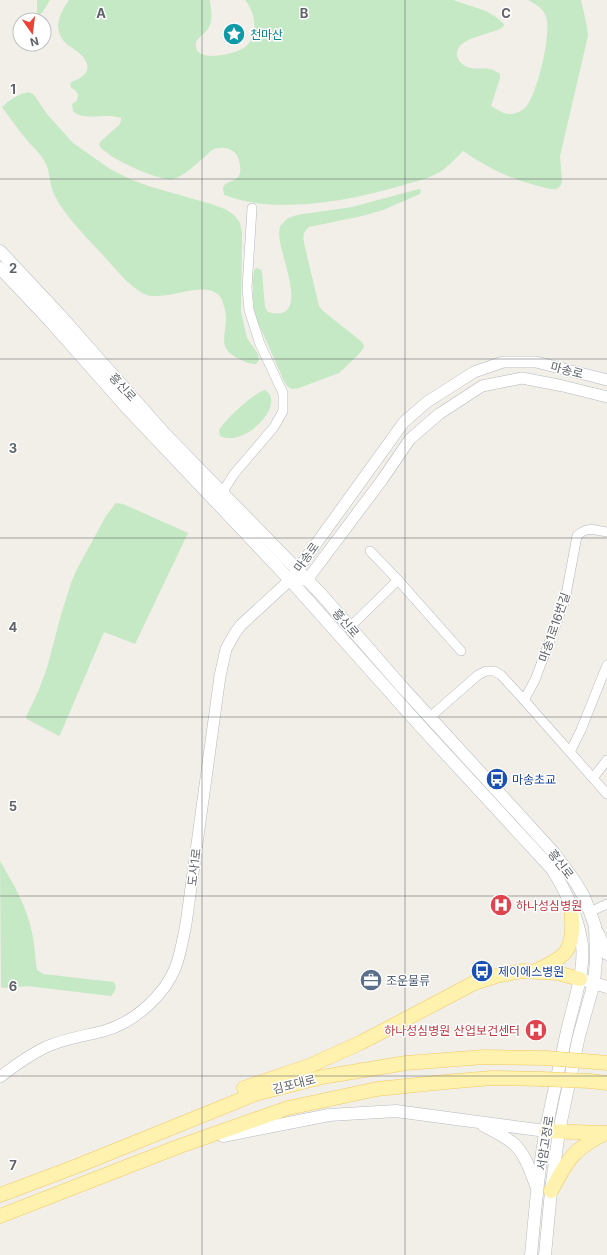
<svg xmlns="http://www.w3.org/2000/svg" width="607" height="1255" font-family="Inter,'Noto Sans KR',sans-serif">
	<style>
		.green { fill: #c5e8c5 }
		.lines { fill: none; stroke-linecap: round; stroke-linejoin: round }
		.minor-casing { stroke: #b5b8bc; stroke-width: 10 }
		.tertiary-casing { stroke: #b5b8bc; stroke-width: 12 }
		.secondary-casing { stroke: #b6babf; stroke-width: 13 }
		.primary-casing { stroke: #f2c960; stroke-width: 15 }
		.minor { stroke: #fff; stroke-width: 9 }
		.tertiary { stroke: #fff; stroke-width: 11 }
		.secondary { stroke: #fff; stroke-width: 12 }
		.primary { stroke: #fff2af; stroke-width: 14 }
		.primary-bridge-casing { stroke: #f2c960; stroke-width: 15; stroke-linecap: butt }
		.primary-bridge { stroke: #fff2af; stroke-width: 14 }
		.grid { fill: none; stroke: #5f6368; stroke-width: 1; stroke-opacity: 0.55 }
		.labels { text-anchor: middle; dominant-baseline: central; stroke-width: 3; stroke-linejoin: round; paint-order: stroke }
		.culture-label { font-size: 12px; fill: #0d838f; stroke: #fff; text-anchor: start }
		.street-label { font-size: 12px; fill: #5f6368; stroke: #fff }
		.transit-label { font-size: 12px; fill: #164399; stroke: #fff; text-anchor: start }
		.health-label { font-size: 12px; fill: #be3a42; stroke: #fff; text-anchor: start }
		.service-label { font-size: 12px; fill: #4e5e75; stroke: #fff; text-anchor: start }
		.grid-label { font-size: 13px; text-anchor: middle; font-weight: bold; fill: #5f6368; stroke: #fff; stroke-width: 3; stroke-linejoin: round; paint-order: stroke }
	</style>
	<rect width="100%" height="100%" fill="#f1efe8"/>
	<g class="green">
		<path d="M37,0H50L42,13L38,16L37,15Z"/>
		<path d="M69,0H210C211,9 213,19 209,27C206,35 194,37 196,47C198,63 236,54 245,47C259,35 256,13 245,0H453L486,11L496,17L504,24L503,27C492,35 454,37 457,56C458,61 463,65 467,67C479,71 488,65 500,74V78L491,106C497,109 504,115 511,114C515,114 521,111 525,108C537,96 552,33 546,16C542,7 535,4 528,0H581L587,27L588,36L560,156L562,182C561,185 559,188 556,189C551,190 543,187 538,186C510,179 486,167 463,151C455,159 449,166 440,172C426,180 409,183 393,188C343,202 274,214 224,195L223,188L225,184C228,182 233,181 237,178C243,174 240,159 236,154C231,147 219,146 212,150C203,158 184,177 173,179C160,182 105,157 99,145L100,142L119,125L121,121V118C106,112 84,122 73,111L72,104L77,101L78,94L75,90L71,88L70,83C78,79 90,75 87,64C82,49 65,48 60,35C55,22 62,10 69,0Z"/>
		<path d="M29,92L34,95L47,114L73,143L110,169L130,179L148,186L211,204L225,209L234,215L240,223L242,233L241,312L247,338L258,354L259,360L256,364C250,364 245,362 239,359C218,348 225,339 226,320C226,314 225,308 223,303C222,299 220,295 216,293C199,281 162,304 142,293C127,284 115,268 103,255C87,238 63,214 54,194C49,184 50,170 45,162C40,153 32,146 26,139C17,128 10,118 2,107C10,100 17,94 29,92Z"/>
		<path d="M419,189L421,190L420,194L383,210L362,216L309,227C303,232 303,236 304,243L319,306L323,311L362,342L364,346L363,349L358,355L339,373L299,388L292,389L288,387L284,381L257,320L254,309L253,298V279L254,271L256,268L260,269L262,272L265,307L268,312C306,323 287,272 283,254C280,244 278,235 280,226L288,218L297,215L352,207Z"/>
		<path d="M265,390C287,403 246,448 220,436L219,430C225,420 253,393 265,390Z"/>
		<path d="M116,503L123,504L188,533L135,644L104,632L60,735L59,736L27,719L26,717L38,692L47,668L61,615L71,583L77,569L106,516Z"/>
		<path d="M0,861C13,883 27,907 32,933C35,945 35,958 37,970L43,974L113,982L115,984C117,989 114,993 111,996L27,986L4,988L1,987Z"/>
	</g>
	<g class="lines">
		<g class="minor-casing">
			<g id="minor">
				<path d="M220,496L234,474L274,427L283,411V393L260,344L249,310L247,288L252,208"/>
				<path d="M370,551L398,580L461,651"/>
				<path d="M350,627L398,580"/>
				<path d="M524,700L535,680L565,600L577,536C587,526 594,530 607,532"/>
				<path d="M430,717L478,675L486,671H494L501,675L524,700L607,794"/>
				<path d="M570,752L581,730L607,665"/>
				<path d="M593,778L607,760"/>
				<path d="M590,912L607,904"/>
			</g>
		</g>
		<g class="tertiary-casing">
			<g id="tertiary">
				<path d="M299,580H307L382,480L410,439L439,414L482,386L522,378L563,386L607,397"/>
				<path d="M0,1077C14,1066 29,1055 46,1047C64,1039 84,1036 104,1031C135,1022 165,995 176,966C181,952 183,938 186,924L220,676L226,649L235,633L241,625L290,580L404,422L427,402L474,372L503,362H536L607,380"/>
			</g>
		</g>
		<g class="secondary-casing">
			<g id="secondary">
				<path d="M0,251L59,314L165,434L321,594L403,688L554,853L576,883L584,897L590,912L595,926L596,960L594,983L579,1036L559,1131L551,1191L545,1255"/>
				<path d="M0,268L50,321L127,408L290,580L422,728L552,869C566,891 578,918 582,945C585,971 573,1005 567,1031C560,1063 553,1096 546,1129C538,1170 535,1213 531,1255"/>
				<path d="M598,933L607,954"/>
				<path d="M587,981L607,987"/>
				<path d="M484,1126C494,1131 505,1136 514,1144C526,1155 531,1173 537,1188"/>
				<path d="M223,1136L329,1115L396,1111L546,1131"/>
			</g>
		</g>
		<g class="primary-casing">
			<g id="primary">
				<path d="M535,971C544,967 564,958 568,948C574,935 572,920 571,907"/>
				<path d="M596,1062L607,1063"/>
				<path d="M590,1081L607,1083"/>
				<path d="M244,1088L309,1066L362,1042L474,983L496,976L522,971L557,973L580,979"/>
				<path d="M546,1131L605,1133"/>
				<path d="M551,1191C568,1159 573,1149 606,1133"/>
				<path d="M0,1195L77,1166L255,1094L322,1077L406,1063L484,1057L545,1058"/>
				<path d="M0,1216L180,1146L288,1108L377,1089L445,1082L492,1078L541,1079"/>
			</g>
		</g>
		<use href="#minor" class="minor"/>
		<use href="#tertiary" class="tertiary"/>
		<use href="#secondary" class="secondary"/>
		<use href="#primary" class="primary"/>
		<g class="primary-bridge-casing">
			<g id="primary-bridge">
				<path d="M545,1058L596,1062"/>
				<path d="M541,1079L590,1081"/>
			</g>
		</g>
		<use href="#primary-bridge" class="primary-bridge"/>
	</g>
	<path class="grid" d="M202,0V1255M405,0V1255M0,179H607M0,359H607M0,538H607M0,717H607M0,896H607M0,1076H607"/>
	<defs>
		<g id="sight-disc" transform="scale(1.15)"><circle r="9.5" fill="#0f9aa8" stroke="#fff"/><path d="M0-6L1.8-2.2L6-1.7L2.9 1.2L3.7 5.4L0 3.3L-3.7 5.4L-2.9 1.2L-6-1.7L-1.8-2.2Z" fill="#fff"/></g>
		<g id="bus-disc" transform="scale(1.15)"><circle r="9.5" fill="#1a4fb4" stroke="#fff"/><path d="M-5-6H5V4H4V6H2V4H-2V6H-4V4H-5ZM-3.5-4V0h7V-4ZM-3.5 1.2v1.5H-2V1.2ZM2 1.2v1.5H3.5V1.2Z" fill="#fff"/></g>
		<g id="hospital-disc" transform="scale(1.15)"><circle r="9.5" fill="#e0444e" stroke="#fff"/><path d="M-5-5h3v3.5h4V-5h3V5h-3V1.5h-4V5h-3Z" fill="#fff"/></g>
		<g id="office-disc" transform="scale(1.15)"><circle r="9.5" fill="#5c6f8a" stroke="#fff"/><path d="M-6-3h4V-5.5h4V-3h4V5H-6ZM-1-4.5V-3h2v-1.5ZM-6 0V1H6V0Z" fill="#fff"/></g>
	</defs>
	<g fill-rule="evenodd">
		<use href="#sight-disc" x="234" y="34"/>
		<use href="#bus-disc" x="497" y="779"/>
		<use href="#hospital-disc" x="501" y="905"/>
		<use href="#bus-disc" x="482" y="971"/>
		<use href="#office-disc" x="371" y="980"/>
		<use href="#hospital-disc" x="536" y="1030"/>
	</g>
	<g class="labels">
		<g class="culture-label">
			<text x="250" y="34">천마산</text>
		</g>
		<g class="street-label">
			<text transform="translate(567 370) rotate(14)">마송로</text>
			<text transform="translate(123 387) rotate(48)">흥신로</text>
			<text transform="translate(306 557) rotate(-54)">마송로</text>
			<text transform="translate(346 623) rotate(49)">흥신로</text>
			<text transform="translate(554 627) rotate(-71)">마송1로16번길</text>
			<text transform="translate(561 864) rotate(53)">흥신로</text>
			<text transform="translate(194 867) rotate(-83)">도사1로</text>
			<text transform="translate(294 1084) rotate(-14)">김포대로</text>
			<text transform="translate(545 1143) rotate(-81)">서암고정로</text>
		</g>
		<g class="transit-label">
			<text x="512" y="779">마송초교</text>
			<text x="498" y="971">제이에스병원</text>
		</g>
		<g class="health-label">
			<text x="516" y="905">하나성심병원</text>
			<text x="520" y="1030" text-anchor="end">하나성심병원 산업보건센터</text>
		</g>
		<g class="service-label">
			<text x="386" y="980">조운물류</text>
		</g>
	</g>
	<g class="grid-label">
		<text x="101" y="18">A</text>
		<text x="304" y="18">B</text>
		<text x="506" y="18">C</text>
		<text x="13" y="94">1</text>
		<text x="13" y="273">2</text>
		<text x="13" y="453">3</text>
		<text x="13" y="632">4</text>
		<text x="13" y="811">5</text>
		<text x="13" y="991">6</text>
		<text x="13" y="1170">7</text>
	</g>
	<g transform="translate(32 32) rotate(166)"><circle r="19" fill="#ffffff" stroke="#bfc1c3"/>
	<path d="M0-3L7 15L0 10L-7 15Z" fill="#ea4335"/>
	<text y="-6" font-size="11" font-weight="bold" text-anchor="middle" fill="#5f6368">N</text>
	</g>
</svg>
